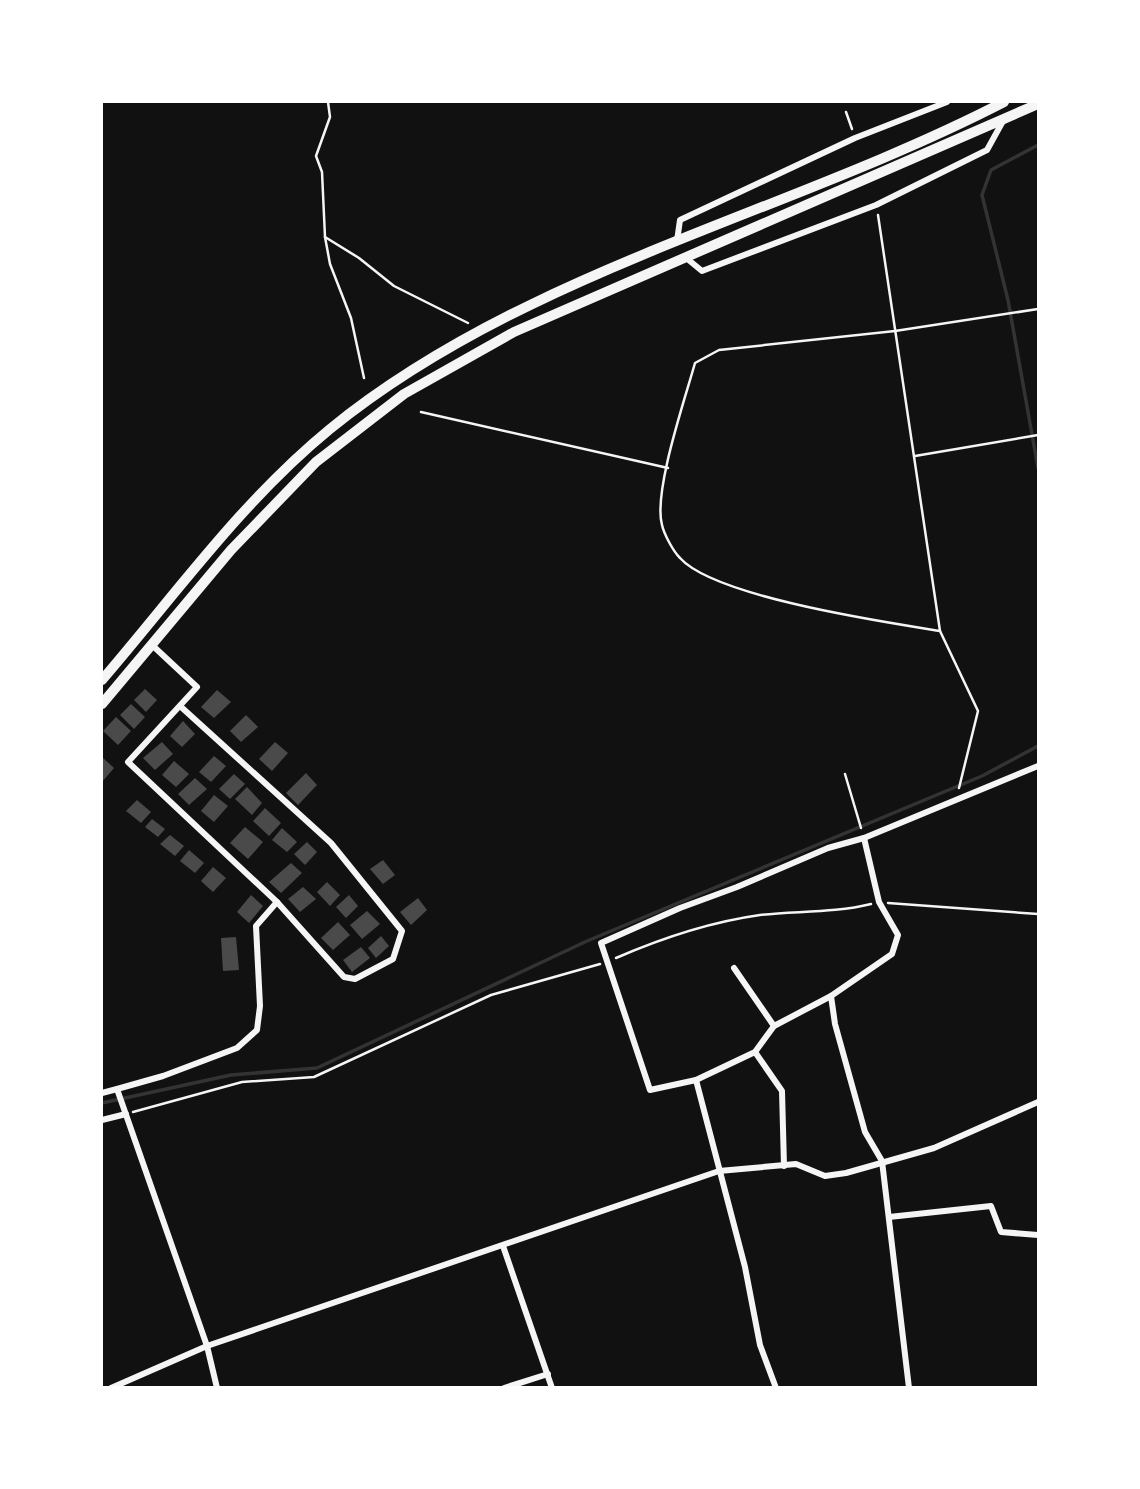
<svg xmlns="http://www.w3.org/2000/svg" width="1140" height="1489" font-family="'Work Sans',sans-serif">
	<style>
		.lines { fill: none; stroke-linecap: round; stroke-linejoin: round }
		.stream { stroke: #333; stroke-width: 3.5 }
		.building { fill: #4a4a4a }
		.path { stroke: #f5f5f5; stroke-width: 2.5 }
		.minor { stroke: #f5f5f5; stroke-width: 6 }
		.primary { stroke: #f5f5f5; stroke-width: 10 }
	</style>
	<rect width="100%" height="100%" fill="#111"/>
	<g class="lines">
		<g class="stream">
			<path d="M1038,145L991,170L982,195L1008,300L1038,468"/>
			<path d="M102,1103L231,1075L317,1068L587,941L982,776L1038,746"/>
		</g>
	</g>
	<g class="building">
		<path d="M145,689L157,700L146,712L134,700Z"/>
		<path d="M217,690L231,702L214,718L201,707Z"/>
		<path d="M131,704L145,717L134,729L120,715Z"/>
		<path d="M246,715L258,727L241,742L230,731Z"/>
		<path d="M116,717L131,731L118,745L103,731Z"/>
		<path d="M183,721L195,734L182,747L170,736Z"/>
		<path d="M162,742L173,754L155,770L143,758Z"/>
		<path d="M275,742L288,753L272,771L259,759Z"/>
		<path d="M214,756L226,766L211,782L199,772Z"/>
		<path d="M102,757L114,768L102,782Z"/>
		<path d="M174,761L189,774L176,787L162,775Z"/>
		<path d="M306,773L317,785L298,805L286,793Z"/>
		<path d="M234,774L245,784L230,799L219,789Z"/>
		<path d="M195,778L207,789L189,805L178,794Z"/>
		<path d="M247,787L262,803L252,815L235,799Z"/>
		<path d="M214,795L228,806L214,822L201,811Z"/>
		<path d="M137,800L151,812L141,823L126,811Z"/>
		<path d="M265,808L281,823L269,836L253,821Z"/>
		<path d="M152,819L165,829L158,837L145,827Z"/>
		<path d="M245,827L263,842L248,859L230,843Z"/>
		<path d="M282,828L297,842L287,852L272,840Z"/>
		<path d="M170,835L184,846L175,856L160,844Z"/>
		<path d="M307,842L317,852L305,865L294,854Z"/>
		<path d="M189,850L204,863L195,873L180,861Z"/>
		<path d="M383,860L395,875L383,884L370,869Z"/>
		<path d="M291,863L302,873L281,893L269,882Z"/>
		<path d="M213,867L226,878L213,892L201,881Z"/>
		<path d="M327,882L340,895L330,906L317,892Z"/>
		<path d="M303,887L316,899L300,912L288,899Z"/>
		<path d="M251,895L263,906L249,923L237,912Z"/>
		<path d="M349,895L358,906L346,918L336,907Z"/>
		<path d="M418,898L427,910L411,925L400,912Z"/>
		<path d="M367,911L380,924L362,939L350,925Z"/>
		<path d="M338,922L350,935L333,950L321,938Z"/>
		<path d="M381,936L389,946L376,958L368,948Z"/>
		<path d="M236,937L239,970L223,971L221,938Z"/>
		<path d="M361,947L370,958L352,972L343,960Z"/>
	</g>
	<g class="lines">
		<g class="path">
			<path d="M328,102L330,117L316,156L322,172L325,237L330,264L351,318L364,378"/>
			<path d="M846,112L852,129"/>
			<path d="M878,215L940,631L978,711L959,788"/>
			<path d="M325,237L359,258L394,286L468,323"/>
			<path d="M421,412L668,468"/>
			<path d="M915,456L1038,435"/>
			<path d="M940,631C884,622 715,597 680,558C673,551 664,534 662,525C653,492 685,399 695,363L719,350L895,331L1038,309"/>
			<path d="M845,774L861,828"/>
			<path d="M888,903L1038,914"/>
			<path d="M616,958C662,938 710,922 760,915C797,911 835,913 871,904"/>
			<path d="M133,1112L242,1082L314,1077L491,995L600,964"/>
		</g>
		<g class="minor">
			<path d="M677,241L680,220L855,138L947,102"/>
			<path d="M685,257L702,271L876,205L987,150L1003,121"/>
			<path d="M152,645L197,687L128,762L277,902L344,977L355,979L393,959L402,931L331,843L180,706"/>
			<path d="M864,838L879,902L898,935L892,954L831,996L835,1024L865,1132L882,1161L909,1388"/>
			<path d="M734,968L774,1026"/>
			<path d="M755,1052L782,1091L784,1166"/>
			<path d="M696,1080L755,1052L774,1026L831,996"/>
			<path d="M102,1093L117,1089"/>
			<path d="M102,1120L126,1114"/>
			<path d="M889,1217L991,1206L1001,1232L1038,1235"/>
			<path d="M503,1246L552,1388"/>
			<path d="M111,1388L207,1346L719,1171L796,1164L825,1176L846,1173L934,1148L1038,1102"/>
			<path d="M217,1388L207,1346L117,1089L163,1076L237,1048L257,1030L260,1006L256,926L277,902"/>
			<path d="M504,1388L548,1374"/>
			<path d="M776,1388L760,1345L745,1267L696,1080L650,1090L601,943L680,908L737,887L828,848L864,838L1038,766"/>
		</g>
		<g class="primary">
			<path d="M102,680C176,594 242,501 330,429C524,271 785,215 1004,102"/>
			<path d="M102,704L231,550L316,462L404,394L514,332L1038,104"/>
		</g>
	</g>
	<rect width="1140" height="1489" fill="none" stroke="#ffffff" stroke-width="206"/>
</svg>
